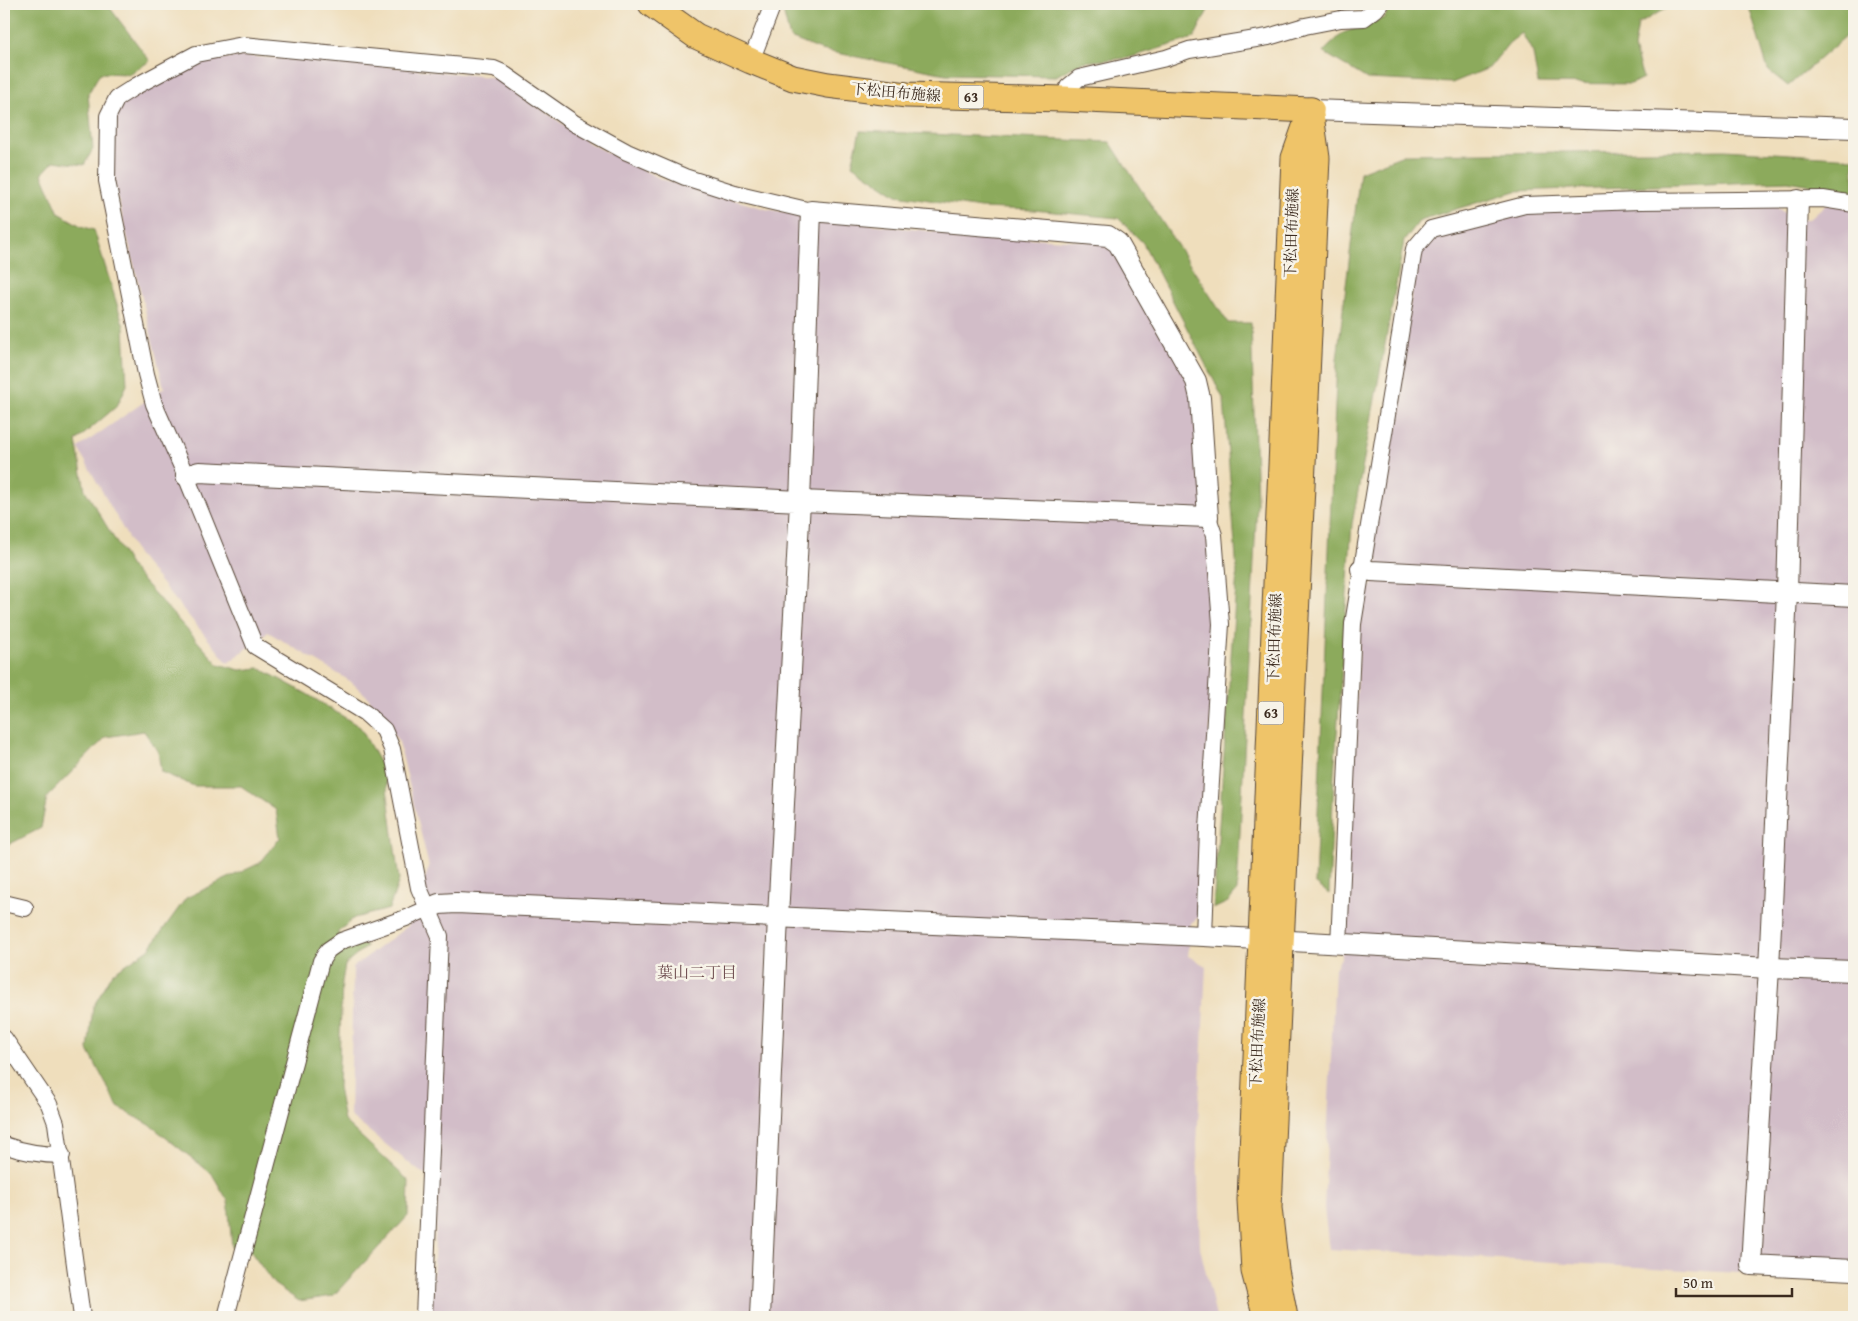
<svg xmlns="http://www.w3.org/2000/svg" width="1858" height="1321" font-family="'Gentium Book Plus','Noto Serif JP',serif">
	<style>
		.industrial { fill: #d2bdc8 }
		.forest { fill: #8caa5c; stroke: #646a3d }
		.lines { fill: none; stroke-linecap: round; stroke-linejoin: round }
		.minor-casing { stroke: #564536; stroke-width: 18 }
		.tertiary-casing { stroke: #564536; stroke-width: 22 }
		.primary-casing { stroke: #564536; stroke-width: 27 }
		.minor { stroke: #fff; stroke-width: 16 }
		.tertiary { stroke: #fff; stroke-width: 20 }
		.primary { stroke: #efc469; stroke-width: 25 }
		.labels { text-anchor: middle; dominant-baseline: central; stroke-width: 5; stroke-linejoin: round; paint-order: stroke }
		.shield { fill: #f7f3e8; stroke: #73665b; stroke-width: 1 }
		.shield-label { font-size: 14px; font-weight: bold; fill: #3b2a1e }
		.street-label { font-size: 15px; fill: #3b2a1e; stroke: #f7f3e8 }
		.neighbourhood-label { font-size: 16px; fill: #715052; stroke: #f7f3e8 }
	</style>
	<rect width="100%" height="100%" fill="#f7f3e8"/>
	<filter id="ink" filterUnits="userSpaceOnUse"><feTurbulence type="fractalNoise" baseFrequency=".02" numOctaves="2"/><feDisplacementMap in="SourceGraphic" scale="10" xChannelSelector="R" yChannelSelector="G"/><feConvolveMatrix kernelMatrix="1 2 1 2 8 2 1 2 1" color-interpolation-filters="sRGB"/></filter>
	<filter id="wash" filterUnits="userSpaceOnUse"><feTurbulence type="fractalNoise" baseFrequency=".0096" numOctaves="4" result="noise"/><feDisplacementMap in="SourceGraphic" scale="20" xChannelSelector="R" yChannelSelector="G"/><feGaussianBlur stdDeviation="1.12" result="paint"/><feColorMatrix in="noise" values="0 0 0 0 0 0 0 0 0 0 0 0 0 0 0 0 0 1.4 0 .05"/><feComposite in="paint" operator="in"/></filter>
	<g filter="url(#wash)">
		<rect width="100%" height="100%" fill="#efdebc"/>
		<g class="industrial">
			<path d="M242,56L366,64L499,78L589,143L661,179L766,209L836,220L954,234L1103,242L1119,256L1194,390L1209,533L1212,698L1199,917L1191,923L1188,956L1206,966L1197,1144L1200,1247L1216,1317H431L438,1181L419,1171L350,1116L353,967L408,926L429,867L399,742L367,696L350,681L268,632L228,663L137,554L78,448L164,388L113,178L114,122L122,104L199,61Z"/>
			<path d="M1826,204L1854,208V1263L1770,1259L1738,1273L1329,1249L1324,1208L1335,968L1341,958L1344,924L1362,594L1372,585L1378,559L1369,548L1419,250L1434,231L1529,208L1774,205L1791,218L1809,219Z"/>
		</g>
		<g class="forest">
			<path d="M4,4H104L110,8L150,61L129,74L100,73L88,94L93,149L84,165L54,161L42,174L59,213L81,226L94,230L124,327L127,385L117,406L76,441L85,490L133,570L218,664L240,670L259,668L307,694L360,727L385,773L399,880L389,909L354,918L337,933L367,946L345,965L342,982L338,1087L344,1121L409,1181L408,1216L333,1296L299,1301L274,1284L251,1252L232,1247L228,1201L212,1174L150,1125L118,1107L88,1050L93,1007L113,973L149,949L186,898L260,863L280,838L276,810L241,786H194L161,772L158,752L144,731L106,737L47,797L41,828L4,847Z"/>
			<path d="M784,4H1211L1194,38L1128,58L1082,62L1056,76L946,74L821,50L790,38L783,11Z"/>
			<path d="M1392,4H1674L1638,24L1634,48L1643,78L1631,84L1538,83L1533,53L1522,33L1509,43L1489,68L1452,83L1367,79L1323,52L1343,33L1384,18Z"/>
			<path d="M1748,4H1854V29L1788,86L1768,70Z"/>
			<path d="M860,131L1110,142L1228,323H1251L1257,503L1237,891L1228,902L1213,909L1237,572L1224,400L1143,243L1118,218L1033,210L980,208L897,195L852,165Z"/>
			<path d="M1725,150L1854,158V192L1788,181L1516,191L1420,220L1404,241L1352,524L1334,775L1329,894L1315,883L1337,359L1360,172L1406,154Z"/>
		</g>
	</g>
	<g filter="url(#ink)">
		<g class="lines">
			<g class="minor-casing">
				<g id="minor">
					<path d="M751,61L773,4"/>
					<path d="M1064,99L1068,87L1079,78L1166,58L1189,50L1268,37L1305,26L1341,19L1364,18L1376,9L1380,4"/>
					<path d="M4,903L25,908"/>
					<path d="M1204,936L1208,829L1221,624L1214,535L1208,517"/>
					<path d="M1339,945L1353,624L1414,249L1431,229L1525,205L1640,201L1823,199L1854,204"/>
					<path d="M4,1038L49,1104L56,1123L82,1317"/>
					<path d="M4,1145C23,1152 41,1155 62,1155"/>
					<path d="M226,1317L321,961L328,950L341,941L406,918L427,909"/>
					<path d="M424,1317L440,936L419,888L392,749L384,730L365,713L255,646L186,476L154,404L146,374L107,181L108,116L117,98L136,86L196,54L243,45L494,69L501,72L574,123L627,152L685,177L735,193L811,211"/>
				</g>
			</g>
			<g class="tertiary-casing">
				<g id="tertiary">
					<path d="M1311,110L1854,128"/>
					<path d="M1798,200L1787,593L1769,968L1751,1265L1854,1270"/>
					<path d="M186,476L199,472L800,501L1208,517L1200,398L1196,381L1118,243L1108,236L811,211L800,501L778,917L760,1317"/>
					<path d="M1361,569L1371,571L1854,596"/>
					<path d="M427,909L439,904L456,903L1204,936L1769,968L1854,971"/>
				</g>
			</g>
			<g class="primary-casing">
				<g id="primary">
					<path d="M651,4L696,36L751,61L793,78L828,85L907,95L1064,99L1311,110"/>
					<path d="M1266,1317L1254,1271L1250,1200L1252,1152L1294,158L1311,110"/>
					<path d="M1285,1317L1276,1270L1269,1208L1317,158L1311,115"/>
				</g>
			</g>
			<use href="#minor" class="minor"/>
			<use href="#tertiary" class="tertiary"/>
			<use href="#primary" class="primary"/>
		</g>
	</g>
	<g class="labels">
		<g class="shield">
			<rect x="958.5" y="85.5" width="25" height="23" rx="4"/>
			<rect x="1258.5" y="701.5" width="25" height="23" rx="4"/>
		</g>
		<g class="shield-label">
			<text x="971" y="97">63</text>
			<text x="1271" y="713">63</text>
		</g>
		<g class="street-label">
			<text transform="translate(896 92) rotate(5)">下松田布施線</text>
			<text transform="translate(1291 233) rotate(-88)">下松田布施線</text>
			<text transform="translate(1274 638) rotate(-88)">下松田布施線</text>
			<text transform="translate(1257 1043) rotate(-87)">下松田布施線</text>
		</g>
		<g class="neighbourhood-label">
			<text x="697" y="972">葉山二丁目</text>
		</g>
	</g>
	<rect width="1858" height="1321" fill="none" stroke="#f7f3e8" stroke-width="20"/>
	<path d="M1676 1288v8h116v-8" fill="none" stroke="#3b2a1e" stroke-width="2.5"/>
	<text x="1683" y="1288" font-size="15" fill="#3b2a1e" stroke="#f7f3e8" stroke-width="4" paint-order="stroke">50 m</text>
</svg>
